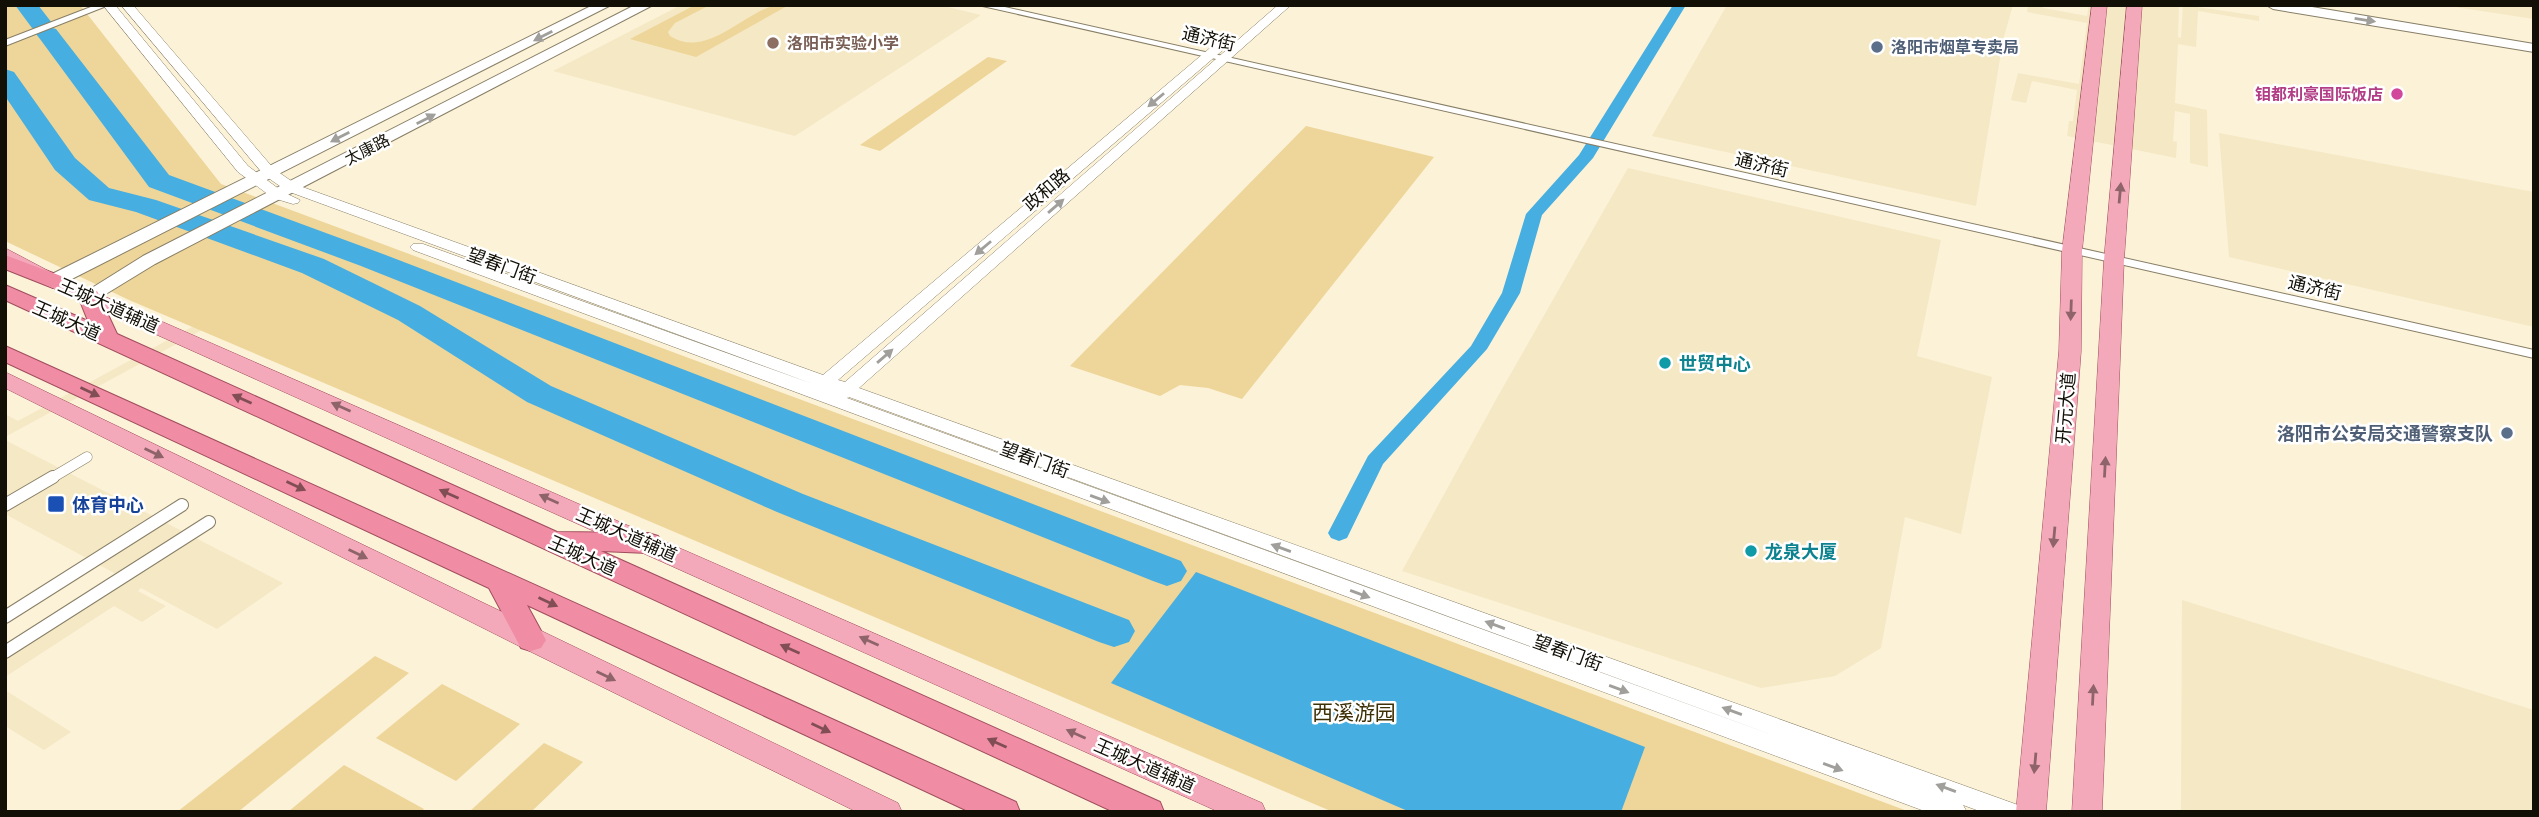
<svg xmlns="http://www.w3.org/2000/svg" width="2539" height="817" font-family="Manrope,'Noto Sans SC',sans-serif">
	<style>
		.built { fill: #f5e8c5 }
		.green { fill: #eed69a }
		.water { fill: #46aee0 }
		.lines { fill: none; stroke-linecap: round; stroke-linejoin: round }
		.canal { fill: #46aee0; fill-rule: evenodd }
		.river { fill: #46aee0; fill-rule: evenodd }
		.pedestrian-far1-casing { stroke: #877e66; stroke-width: 11 }
		.pedestrian-casing { stroke: #877e66; stroke-width: 14 }
		.minor-casing { stroke: #877e66; stroke-width: 2 }
		.tertiary-casing { stroke: #877e66; stroke-width: 1 }
		.secondary-casing { stroke: #877e66; stroke-width: 2 }
		.primary-casing { stroke: #a04d5e; stroke-width: 1 }
		.trunk-casing { stroke: #a04d5e; stroke-width: 2 }
		.pedestrian-far1 { stroke: #fff; stroke-width: 10 }
		.pedestrian { stroke: #fff; stroke-width: 12 }
		.minor { fill: #fff; fill-rule: evenodd }
		.tertiary { fill: #fff; fill-rule: evenodd }
		.secondary { fill: #fff; fill-rule: evenodd }
		.primary { fill: #f4a9bb; fill-rule: evenodd }
		.trunk { fill: #f08ca4; fill-rule: evenodd }
		.oneway { fill: #a09f9b }
		.oneway2 { fill: #8e646a }
		.oneway3 { fill: #814e55 }
		.education-dot { fill: #8d6e63; stroke: #fff; stroke-width: 2.5 }
		.service-dot { fill: #5c6f8a; stroke: #fff; stroke-width: 2.5 }
		.hotel-dot { fill: #d1479c; stroke: #fff; stroke-width: 2.5 }
		.culture-dot { fill: #0f9aa8; stroke: #fff; stroke-width: 2.5 }
		.transit-dot { fill: #1a4fb4; stroke: #fff; stroke-width: 2.5 }
		.labels { text-anchor: middle; dominant-baseline: central; stroke-width: 5; stroke-linejoin: round; paint-order: stroke }
		.far-education-label { font-size: 16px; font-weight: bold; fill: #785e54; stroke: #fff; text-anchor: start }
		.far-service-label { font-size: 16px; font-weight: bold; fill: #4e5e75; stroke: #fff; text-anchor: start }
		.far-hotel-label { font-size: 16px; font-weight: bold; fill: #b23c85; stroke: #fff; text-anchor: end }
		.far-street-label { font-size: 16px; fill: #120f06; stroke: #fff }
		.street-label { font-size: 18px; fill: #120f06; stroke: #fff }
		.culture-label { font-size: 18px; font-weight: bold; fill: #0d838f; stroke: #fff; text-anchor: start }
		.service-label { font-size: 18px; font-weight: bold; fill: #4e5e75; stroke: #fff; text-anchor: end }
		.transit-label { font-size: 18px; font-weight: bold; fill: #164399; stroke: #fff; text-anchor: start }
		.near-park-label { font-size: 21px; fill: #3e3006; stroke: #fff }
	</style>
	<rect width="100%" height="100%" fill="#fcf2d7"/>
	<g class="built">
		<path d="M681,5H939L981,15L795,136L553,71Z"/>
		<path d="M1727,5H2013L2003,40L1976,206L1652,136Z"/>
		<path d="M2028,5H2043V8L2087,16L2089,5H2179L2178,37L2181,38L2183,5L2259,16V21L2198,11L2196,47L2178,44L2175,103L2207,110L2208,167L2190,163V114L2175,111L2173,141L2177,142L2176,158L2067,136L2069,121H2073L2077,90L2032,81L2026,103L2011,100L2018,73L2079,84L2087,23L2027,12Z"/>
		<path d="M2455,5H2534V19L2455,7Z"/>
		<path d="M2219,133L2534,192V327L2229,257Z"/>
		<path d="M1628,168L1941,240L1917,356L1992,377L1961,534L1905,517L1881,648L1835,676L1761,688L1402,571L1498,396Z"/>
		<path d="M237,311L5,437V414L18,421L214,315Z"/>
		<path d="M5,440L283,583L217,629L141,588L138,591L166,606L142,622L114,606L5,677V659L127,580L5,514Z"/>
		<path d="M2182,600L2534,710V812H2181Z"/>
		<path d="M5,690L71,732L44,750L5,726Z"/>
	</g>
	<g class="green">
		<path d="M5,5H80L221,184L1910,812H1333L129,300L5,241Z"/>
		<path d="M695,5H710L675,23L668,32L670,36C706,59 741,15 773,6C777,4 784,5 789,5L696,57L630,39Z"/>
		<path d="M988,57L1007,61L880,151L860,145Z"/>
		<path d="M1306,126L1434,157L1242,399L1208,388L1180,385L1160,396L1070,366Z"/>
		<path d="M375,656L409,673L238,812H177Z"/>
		<path d="M442,684L520,724L456,781L376,738Z"/>
		<path d="M544,743L583,762L531,812H469Z"/>
		<path d="M344,765L424,809L421,812H288Z"/>
	</g>
	<path class="water" d="M1196,572L1645,747L1621,812H1410L1111,683Z"/>
	<g class="lines">
		<path class="canal" d="M1673,5H1686L1593,158L1542,215L1520,293L1487,349L1383,464L1347,538L1339,541L1331,538L1328,533L1368,456L1471,346L1502,293L1526,214L1579,155Z"/>
		<g class="river">
			<path d="M15,5H38L52,23L49,27L56,29L169,175L383,254L1181,561L1187,571L1181,581L1167,586L1153,581L361,266L149,187L40,39L36,34L39,30L32,28Z"/>
			<path d="M5,69L14,72L75,158L109,188L156,200L324,259L420,306L551,386L803,494L1129,620L1135,631L1129,642L1114,647L1099,642L777,512L527,402L398,320L302,273L136,212L89,200L55,170L5,96Z"/>
		</g>
		<g class="pedestrian-far1-casing">
			<path id="pedestrian-far1" d="M50,479L87,457"/>
		</g>
		<g class="pedestrian-casing">
			<g id="pedestrian">
				<path d="M5,505L53,477"/>
				<path d="M5,617L182,505"/>
				<path d="M5,652L209,522"/>
			</g>
		</g>
		<g class="minor-casing">
			<g id="minor">
				<path d="M96,5H109L5,46V40Z"/>
				<path d="M978,5H996L2534,350V358Z"/>
			</g>
		</g>
		<g class="tertiary-casing">
			<g id="tertiary">
				<path d="M103,5H115L248,166L283,192L300,200L298,203L293,204L273,198L238,172Z"/>
				<path d="M121,5H133L274,169L297,185L823,375L1223,37H1231V43L838,380L845,382L1278,5H1291L859,388L2018,805L2022,812H1982L1963,805L1967,812H1927L413,250L410,247L413,244H423L813,384L287,191L264,175ZM849,397L1863,768L847,398Z"/>
			</g>
		</g>
		<g class="secondary-casing">
			<g id="secondary">
				<path d="M593,5H611L60,285H46L44,281L46,277Z"/>
				<path d="M635,5H653L155,264L96,300H82L79,296L143,256Z"/>
				<path d="M2266,5H2300L2534,44V52L2273,9Z"/>
			</g>
		</g>
		<g class="primary-casing">
			<g id="primary">
				<path d="M2092,5H2107L2082,251L2081,351L2046,812H2016L2059,351L2062,251Z"/>
				<path d="M2127,5H2142L2124,260L2102,812H2072L2104,260Z"/>
				<path d="M5,248L60,277L1262,803L1266,812H1219L46,285L5,262Z"/>
				<path d="M5,372L898,803L902,812H857L521,647L5,388Z"/>
			</g>
		</g>
		<g class="trunk-casing">
			<g id="trunk">
				<path d="M5,255L61,276L64,281L61,286L53,288L5,269Z"/>
				<path d="M5,285L88,321L78,296L81,291H97L117,334L557,532L648,533L658,536L662,543L658,550L648,553L601,551L1160,802L1164,812H1114L5,300Z"/>
				<path d="M5,346L1016,802L1020,812H970L527,605L546,640L541,648L531,651L521,648L489,588L5,362Z"/>
			</g>
		</g>
		<use href="#pedestrian-far1" class="pedestrian-far1"/>
		<use href="#pedestrian" class="pedestrian"/>
		<use href="#minor" class="minor"/>
		<use href="#tertiary" class="tertiary"/>
		<use href="#secondary" class="secondary"/>
		<use href="#primary" class="primary"/>
		<use href="#trunk" class="trunk"/>
	</g>
	<defs><path id="oneway-solid" d="M-6-.8H1V-3.2L6.5 0L1 3.2V.8H-6Z" transform="scale(1.75)"/></defs>
	<g class="oneway">
		<use href="#oneway-solid" transform="translate(2365 20) rotate(9)"/>
		<use href="#oneway-solid" transform="translate(543 36) rotate(153)"/>
		<use href="#oneway-solid" transform="translate(1156 100) rotate(140)"/>
		<use href="#oneway-solid" transform="translate(426 119) rotate(-27)"/>
		<use href="#oneway-solid" transform="translate(340 137) rotate(153)"/>
		<use href="#oneway-solid" transform="translate(1056 206) rotate(-41)"/>
		<use href="#oneway-solid" transform="translate(983 248) rotate(140)"/>
		<use href="#oneway-solid" transform="translate(885 356) rotate(-41)"/>
		<use href="#oneway-solid" transform="translate(1100 499) rotate(20)"/>
		<use href="#oneway-solid" transform="translate(1281 548) rotate(-160)"/>
		<use href="#oneway-solid" transform="translate(1360 594) rotate(20)"/>
		<use href="#oneway-solid" transform="translate(1495 625) rotate(-160)"/>
		<use href="#oneway-solid" transform="translate(1619 689) rotate(20)"/>
		<use href="#oneway-solid" transform="translate(1732 711) rotate(-160)"/>
		<use href="#oneway-solid" transform="translate(1833 767) rotate(20)"/>
		<use href="#oneway-solid" transform="translate(1946 788) rotate(-160)"/>
	</g>
	<g class="oneway2">
		<use href="#oneway-solid" transform="translate(2120 193) rotate(-85)"/>
		<use href="#oneway-solid" transform="translate(2071 310) rotate(92)"/>
		<use href="#oneway-solid" transform="translate(341 407) rotate(-156)"/>
		<use href="#oneway-solid" transform="translate(154 453) rotate(26)"/>
		<use href="#oneway-solid" transform="translate(2105 467) rotate(-87)"/>
		<use href="#oneway-solid" transform="translate(549 499) rotate(-156)"/>
		<use href="#oneway-solid" transform="translate(2054 537) rotate(95)"/>
		<use href="#oneway-solid" transform="translate(358 554) rotate(26)"/>
		<use href="#oneway-solid" transform="translate(869 641) rotate(-156)"/>
		<use href="#oneway-solid" transform="translate(606 676) rotate(26)"/>
		<use href="#oneway-solid" transform="translate(2093 695) rotate(-87)"/>
		<use href="#oneway-solid" transform="translate(1076 734) rotate(-156)"/>
		<use href="#oneway-solid" transform="translate(2035 763) rotate(95)"/>
	</g>
	<g class="oneway3">
		<use href="#oneway-solid" transform="translate(90 392) rotate(25)"/>
		<use href="#oneway-solid" transform="translate(242 399) rotate(-156)"/>
		<use href="#oneway-solid" transform="translate(296 486) rotate(25)"/>
		<use href="#oneway-solid" transform="translate(449 494) rotate(-156)"/>
		<use href="#oneway-solid" transform="translate(548 602) rotate(25)"/>
		<use href="#oneway-solid" transform="translate(790 649) rotate(-156)"/>
		<use href="#oneway-solid" transform="translate(821 728) rotate(25)"/>
		<use href="#oneway-solid" transform="translate(997 743) rotate(-156)"/>
	</g>
	<circle class="education-dot" cx="773" cy="43" r="7"/>
	<g class="service-dot">
		<circle cx="1877" cy="47" r="7"/>
		<circle cx="2507" cy="433" r="7"/>
	</g>
	<circle class="hotel-dot" cx="2397" cy="94" r="7"/>
	<g class="culture-dot">
		<circle cx="1665" cy="363" r="7"/>
		<circle cx="1751" cy="551" r="7"/>
	</g>
	<rect class="transit-dot" x="47" y="495" width="18" height="18" rx="3.5"/>
	<g class="labels">
		<g class="far-education-label">
			<text x="787" y="43">洛阳市实验小学</text>
		</g>
		<g class="far-service-label">
			<text x="1891" y="47">洛阳市烟草专卖局</text>
		</g>
		<g class="far-hotel-label">
			<text x="2383" y="94">钼都利豪国际饭店</text>
		</g>
		<g class="far-street-label">
			<text transform="translate(367 149) rotate(-27)">太康路</text>
		</g>
		<g class="street-label">
			<text transform="translate(1209 38) rotate(13)">通济街</text>
			<text transform="translate(1762 164) rotate(13)">通济街</text>
			<text transform="translate(1046 189) rotate(-41)">政和路</text>
			<text transform="translate(502 265) rotate(20)">望春门街</text>
			<text transform="translate(2315 287) rotate(13)">通济街</text>
			<text transform="translate(109 305) rotate(24)">王城大道辅道</text>
			<text transform="translate(67 320) rotate(24)">王城大道</text>
			<text transform="translate(2065 408) rotate(-85)">开元大道</text>
			<text transform="translate(1035 459) rotate(20)">望春门街</text>
			<text transform="translate(627 534) rotate(24)">王城大道辅道</text>
			<text transform="translate(583 555) rotate(24)">王城大道</text>
			<text transform="translate(1568 652) rotate(20)">望春门街</text>
			<text transform="translate(1145 765) rotate(24)">王城大道辅道</text>
		</g>
		<g class="culture-label">
			<text x="1679" y="363">世贸中心</text>
			<text x="1765" y="551">龙泉大厦</text>
		</g>
		<g class="service-label">
			<text x="2493" y="433">洛阳市公安局交通警察支队</text>
		</g>
		<g class="transit-label">
			<text x="72" y="504">体育中心</text>
		</g>
		<g class="near-park-label">
			<text x="1354" y="712">西溪游园</text>
		</g>
	</g>
	<rect width="2539" height="817" fill="none" stroke="#120f06" stroke-width="14"/>
</svg>
